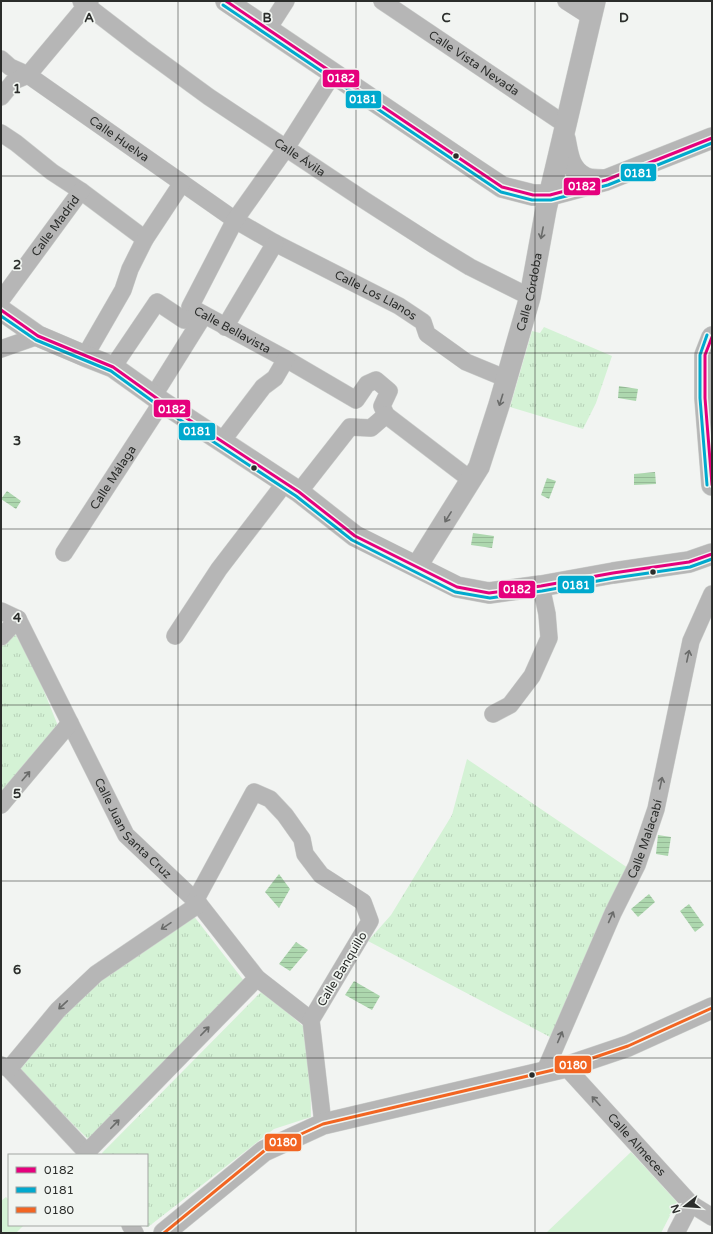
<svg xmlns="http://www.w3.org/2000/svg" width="713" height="1234" font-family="'Varela Round',sans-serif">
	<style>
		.grass { fill: url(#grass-tufts) }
		.park { fill: #d4f2d5 }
		.water { fill: url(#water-rules) }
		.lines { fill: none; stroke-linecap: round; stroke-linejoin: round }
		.minor-casing { stroke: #ced0ce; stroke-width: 18 }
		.tertiary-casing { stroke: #ced0ce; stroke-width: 22 }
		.minor { stroke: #b6b6b6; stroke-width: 17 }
		.tertiary { stroke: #b6b6b6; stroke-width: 21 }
		.bus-1-casing { stroke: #f1f5f1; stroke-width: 6 }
		.bus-2-casing { stroke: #f1f5f1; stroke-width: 6 }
		.bus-3-casing { stroke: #f1f5f1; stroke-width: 6 }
		.bus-1 { stroke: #e5007d; stroke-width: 3 }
		.bus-2 { stroke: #00a9ce; stroke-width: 3 }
		.bus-3 { stroke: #f26522; stroke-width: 3 }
		.oneway { stroke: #6a6b6a }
		.grid { fill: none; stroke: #2b2d2b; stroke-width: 1; stroke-opacity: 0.55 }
		.bus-dot { fill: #2b2d2b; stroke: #f1f5f1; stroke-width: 1.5 }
		.labels { text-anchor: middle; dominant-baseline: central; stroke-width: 3.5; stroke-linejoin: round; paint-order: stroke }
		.street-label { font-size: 12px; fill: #2b2d2b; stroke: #f1f5f1 }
		.grid-label { font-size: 13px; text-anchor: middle; font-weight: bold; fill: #2b2d2b; stroke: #f1f5f1; stroke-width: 3.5; stroke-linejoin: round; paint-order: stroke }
		.line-badge { stroke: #f1f5f1; stroke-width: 1.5 }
		.badge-label { font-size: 11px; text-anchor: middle; font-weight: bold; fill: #fff }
	</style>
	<defs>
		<pattern id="grass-tufts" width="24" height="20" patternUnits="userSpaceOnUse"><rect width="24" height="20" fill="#d4f2d5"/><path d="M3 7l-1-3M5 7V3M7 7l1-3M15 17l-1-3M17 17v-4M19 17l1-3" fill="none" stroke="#b6d0b7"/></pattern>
		<pattern id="water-rules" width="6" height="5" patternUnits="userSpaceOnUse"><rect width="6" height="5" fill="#add7ae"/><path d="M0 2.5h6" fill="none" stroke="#95b996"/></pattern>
	</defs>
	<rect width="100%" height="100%" fill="#f2f4f2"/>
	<g class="grass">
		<path d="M544,327L612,356L596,403L583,429L510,407L532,331L540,333Z"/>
		<path d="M14,632L34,666L58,726L1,795V648Z"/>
		<path d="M467,759L628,868L550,1037L368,941L391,915L452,815Z"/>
		<path d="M193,915L244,981L89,1140L19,1071L72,1006L105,974Z"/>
		<path d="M262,991L303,1026L310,1060L311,1117L274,1129L148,1227L143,1225H147V1155H103L102,1153Z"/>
	</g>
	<g class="park">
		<path d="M631,1152L677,1202L661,1233H546Z"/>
		<path d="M6,1197L9,1200V1225H24L16,1233H1V1201Z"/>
	</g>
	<g class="water">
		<path d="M619,386L638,389L636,401L618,398Z"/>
		<path d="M655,472L656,484L634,485V474Z"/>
		<path d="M547,478L556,481L549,499L541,495Z"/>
		<path d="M7,491L21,501L16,509L1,499Z"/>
		<path d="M473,533L494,536L492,548L471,545Z"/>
		<path d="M658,835L671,837L668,856L656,854Z"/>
		<path d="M279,874L290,889L279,908L265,892Z"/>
		<path d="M649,894L655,902L638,917L631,909Z"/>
		<path d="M689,904L704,925L695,932L680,911Z"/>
		<path d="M296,942L308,950L290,971L279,964Z"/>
		<path d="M354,981L380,996L372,1010L345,995Z"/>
	</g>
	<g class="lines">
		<g class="minor-casing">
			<g id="minor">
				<path id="s1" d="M81,1L142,48L209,97L364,200L434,245L470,267L530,297"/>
				<path id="s2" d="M382,1L566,125"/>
				<path d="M566,1L591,17"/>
				<path d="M268,29L286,1"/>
				<path id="s3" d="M1,59L10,67L28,75L235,220L275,243L399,306L423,322L427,334L466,362L507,379"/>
				<path id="s4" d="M333,74L286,148L235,220L190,307L286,359L356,400L367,384L376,380L389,391L382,406L386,415L471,480"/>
				<path d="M1,97L14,81L28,75L90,1"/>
				<path d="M1,133L16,143L52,172L81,191L145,239"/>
				<path id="s5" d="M1,300L81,191"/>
				<path d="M225,327L275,243"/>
				<path d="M1,349L38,336"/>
				<path d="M85,356L123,290L130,269L145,239L182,183"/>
				<path d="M113,367L157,302L184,320L204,315"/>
				<path d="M154,395L204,315"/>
				<path d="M222,441L263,387L275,378L286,359"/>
				<path d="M299,492L350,427L371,428L386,415"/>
				<path id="s6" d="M64,553L162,402"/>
				<path d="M1,611L18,619"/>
				<path id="s7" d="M18,619L126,835L199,904L257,978L311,1020"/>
				<path d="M175,636L219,569L285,483"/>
				<path d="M1,637L18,619"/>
				<path d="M493,714L510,705L532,676L549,638L547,614L541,586"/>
				<path d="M1,805L70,723"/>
				<path d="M195,901L254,792L270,799L285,815L302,839L305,854L321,875L363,902L370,921L311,1020L323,1124"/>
				<path d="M1,1065L9,1069L89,1155"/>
				<path id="s8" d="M566,1067L691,1204L712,1217"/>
				<path d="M9,1069L58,1010L96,974L199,904"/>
				<path id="s9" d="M544,1073L613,913L637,865L656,809L691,641L712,594"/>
				<path d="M87,1152L257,978"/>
				<path d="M130,1225L135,1233"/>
				<path d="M676,1233L691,1204"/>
			</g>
		</g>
		<g class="tertiary-casing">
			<g id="tertiary">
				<path d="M226,1L472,167L502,187L533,195H550L606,180L712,138"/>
				<path d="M565,139C568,154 569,169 584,177C589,180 597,180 603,180"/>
				<path d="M1,310L38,336L85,356L113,367L162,402L299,492L355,536L457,587L489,593L541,586L613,573L689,562L712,554"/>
				<path d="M712,337L705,355V398L712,485"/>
				<path id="s10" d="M417,566L479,467L499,405L530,297L546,209L595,1"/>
				<path d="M164,1233L264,1151L323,1124L566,1067L628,1046L712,1008"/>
			</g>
		</g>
		<use href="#minor" class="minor"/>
		<use href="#tertiary" class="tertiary"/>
		<g class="bus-1-casing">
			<g id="bus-1">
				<path d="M226,1L502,187L533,195H550L606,180L712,138"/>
				<path d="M1,310L38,336L113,367L162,402L299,492L355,536L457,587L489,593L541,586L613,573L689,562L712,554"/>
				<path d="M712,337L705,355V398L712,485"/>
			</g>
		</g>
		<g class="bus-2-casing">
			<g id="bus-2">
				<path d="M223,5L501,192L532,200H551L608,185L712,143"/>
				<path d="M1,316L36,340L111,371L159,406L296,496L352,540L455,592L490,598L542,591L614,578L690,567L712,559"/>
				<path d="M707,485L700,398V355L707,335"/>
			</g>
		</g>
		<g class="bus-3-casing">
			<path id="bus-3" d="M164,1233L264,1151L323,1124L566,1067L628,1046L712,1008"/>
		</g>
		<use href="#bus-1" class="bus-1"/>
		<use href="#bus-2" class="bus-2"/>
		<use href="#bus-3" class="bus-3"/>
	</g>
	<defs><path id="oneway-shaft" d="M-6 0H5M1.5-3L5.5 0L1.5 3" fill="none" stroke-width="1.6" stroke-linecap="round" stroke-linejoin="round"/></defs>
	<g class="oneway">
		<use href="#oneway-shaft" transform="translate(542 233) rotate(101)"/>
		<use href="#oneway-shaft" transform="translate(501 400) rotate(107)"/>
		<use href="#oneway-shaft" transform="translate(448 517) rotate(122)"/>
		<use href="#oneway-shaft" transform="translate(688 656) rotate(-78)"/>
		<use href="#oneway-shaft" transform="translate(26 776) rotate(-50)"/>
		<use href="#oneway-shaft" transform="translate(661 783) rotate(-78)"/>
		<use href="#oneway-shaft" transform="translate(611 917) rotate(-66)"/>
		<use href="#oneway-shaft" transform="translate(166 926) rotate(146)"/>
		<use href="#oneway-shaft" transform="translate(63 1005) rotate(137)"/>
		<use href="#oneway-shaft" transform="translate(205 1031) rotate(-46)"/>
		<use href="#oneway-shaft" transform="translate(560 1037) rotate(-67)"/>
		<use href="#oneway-shaft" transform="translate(596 1101) rotate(-132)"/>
		<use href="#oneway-shaft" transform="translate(115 1124) rotate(-46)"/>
	</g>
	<path class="grid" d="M178,1V1233M356,1V1233M535,1V1233M1,176H712M1,353H712M1,529H712M1,705H712M1,881H712M1,1058H712"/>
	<g class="bus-dot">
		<circle cx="456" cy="156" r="3.5"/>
		<circle cx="254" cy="468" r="3.5"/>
		<circle cx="653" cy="572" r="3.5"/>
		<circle cx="532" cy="1075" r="3.5"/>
	</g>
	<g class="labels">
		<g class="street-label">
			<text stroke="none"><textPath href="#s2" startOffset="111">Calle Vista Nevada</textPath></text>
			<text stroke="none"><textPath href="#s3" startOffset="143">Calle Huelva</textPath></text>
			<text stroke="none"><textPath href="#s1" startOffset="269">Calle Ávila</textPath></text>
			<text stroke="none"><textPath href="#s5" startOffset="92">Calle Madrid</textPath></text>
			<text stroke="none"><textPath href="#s10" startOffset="299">Calle Córdoba</textPath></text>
			<text stroke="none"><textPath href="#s3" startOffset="444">Calle Los Llanos</textPath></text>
			<text stroke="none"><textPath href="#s4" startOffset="322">Calle Bellavista</textPath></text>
			<text stroke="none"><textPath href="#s6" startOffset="90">Calle Málaga</textPath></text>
			<text stroke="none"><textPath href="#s7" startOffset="240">Calle Juan Santa Cruz</textPath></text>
			<text stroke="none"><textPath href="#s9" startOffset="255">Calle Malacabí</textPath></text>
			<text transform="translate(342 969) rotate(-59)">Calle Banquillo</text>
			<text stroke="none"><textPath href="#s8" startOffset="105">Calle Almeces</textPath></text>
		</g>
	</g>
	<g class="grid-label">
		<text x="89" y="22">A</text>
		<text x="267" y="22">B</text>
		<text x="446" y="22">C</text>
		<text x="624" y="22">D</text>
		<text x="17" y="93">1</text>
		<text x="17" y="269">2</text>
		<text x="17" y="445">3</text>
		<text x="17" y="622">4</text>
		<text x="17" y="798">5</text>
		<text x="17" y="974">6</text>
	</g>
	<g class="line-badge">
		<rect x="322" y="69" width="38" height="19" rx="4" fill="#e5007d"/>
		<rect x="345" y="90" width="37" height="19" rx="4" fill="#00a9ce"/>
		<rect x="620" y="163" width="37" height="19" rx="4" fill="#00a9ce"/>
		<rect x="563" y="177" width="38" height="19" rx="4" fill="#e5007d"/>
		<rect x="153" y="399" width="38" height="19" rx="4" fill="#e5007d"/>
		<rect x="178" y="422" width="38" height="19" rx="4" fill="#00a9ce"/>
		<rect x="557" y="575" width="38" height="19" rx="4" fill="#00a9ce"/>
		<rect x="498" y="580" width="38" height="19" rx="4" fill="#e5007d"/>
		<rect x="554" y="1055" width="38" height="19" rx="4" fill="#f26522"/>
		<rect x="264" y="1133" width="38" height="19" rx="4" fill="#f26522"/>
	</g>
	<g class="badge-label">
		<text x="341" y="82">0182</text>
		<text x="363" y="103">0181</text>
		<text x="638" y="177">0181</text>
		<text x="582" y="190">0182</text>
		<text x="172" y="413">0182</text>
		<text x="197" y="435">0181</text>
		<text x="576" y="589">0181</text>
		<text x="517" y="593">0182</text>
		<text x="573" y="1069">0180</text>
		<text x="283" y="1146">0180</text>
	</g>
	<rect width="713" height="1234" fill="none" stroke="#2b2d2b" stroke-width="4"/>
	<rect x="8" y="1154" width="140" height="72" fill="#f1f5f1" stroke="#a2a5a2"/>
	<rect x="16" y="1167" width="20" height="6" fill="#e5007d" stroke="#a2a5a2"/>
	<text x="44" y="1174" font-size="12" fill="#2b2d2b">0182</text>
	<rect x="16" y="1187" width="20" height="6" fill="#00a9ce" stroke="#a2a5a2"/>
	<text x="44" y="1194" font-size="12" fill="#2b2d2b">0181</text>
	<rect x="16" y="1207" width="20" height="6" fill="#f26522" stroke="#a2a5a2"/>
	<text x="44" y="1214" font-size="12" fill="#2b2d2b">0180</text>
	<g transform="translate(685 1206) rotate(253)" stroke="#f1f5f1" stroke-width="3" paint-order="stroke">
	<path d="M0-3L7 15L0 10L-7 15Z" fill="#2b2d2b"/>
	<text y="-6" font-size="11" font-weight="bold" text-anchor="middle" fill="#2b2d2b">N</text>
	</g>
</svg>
